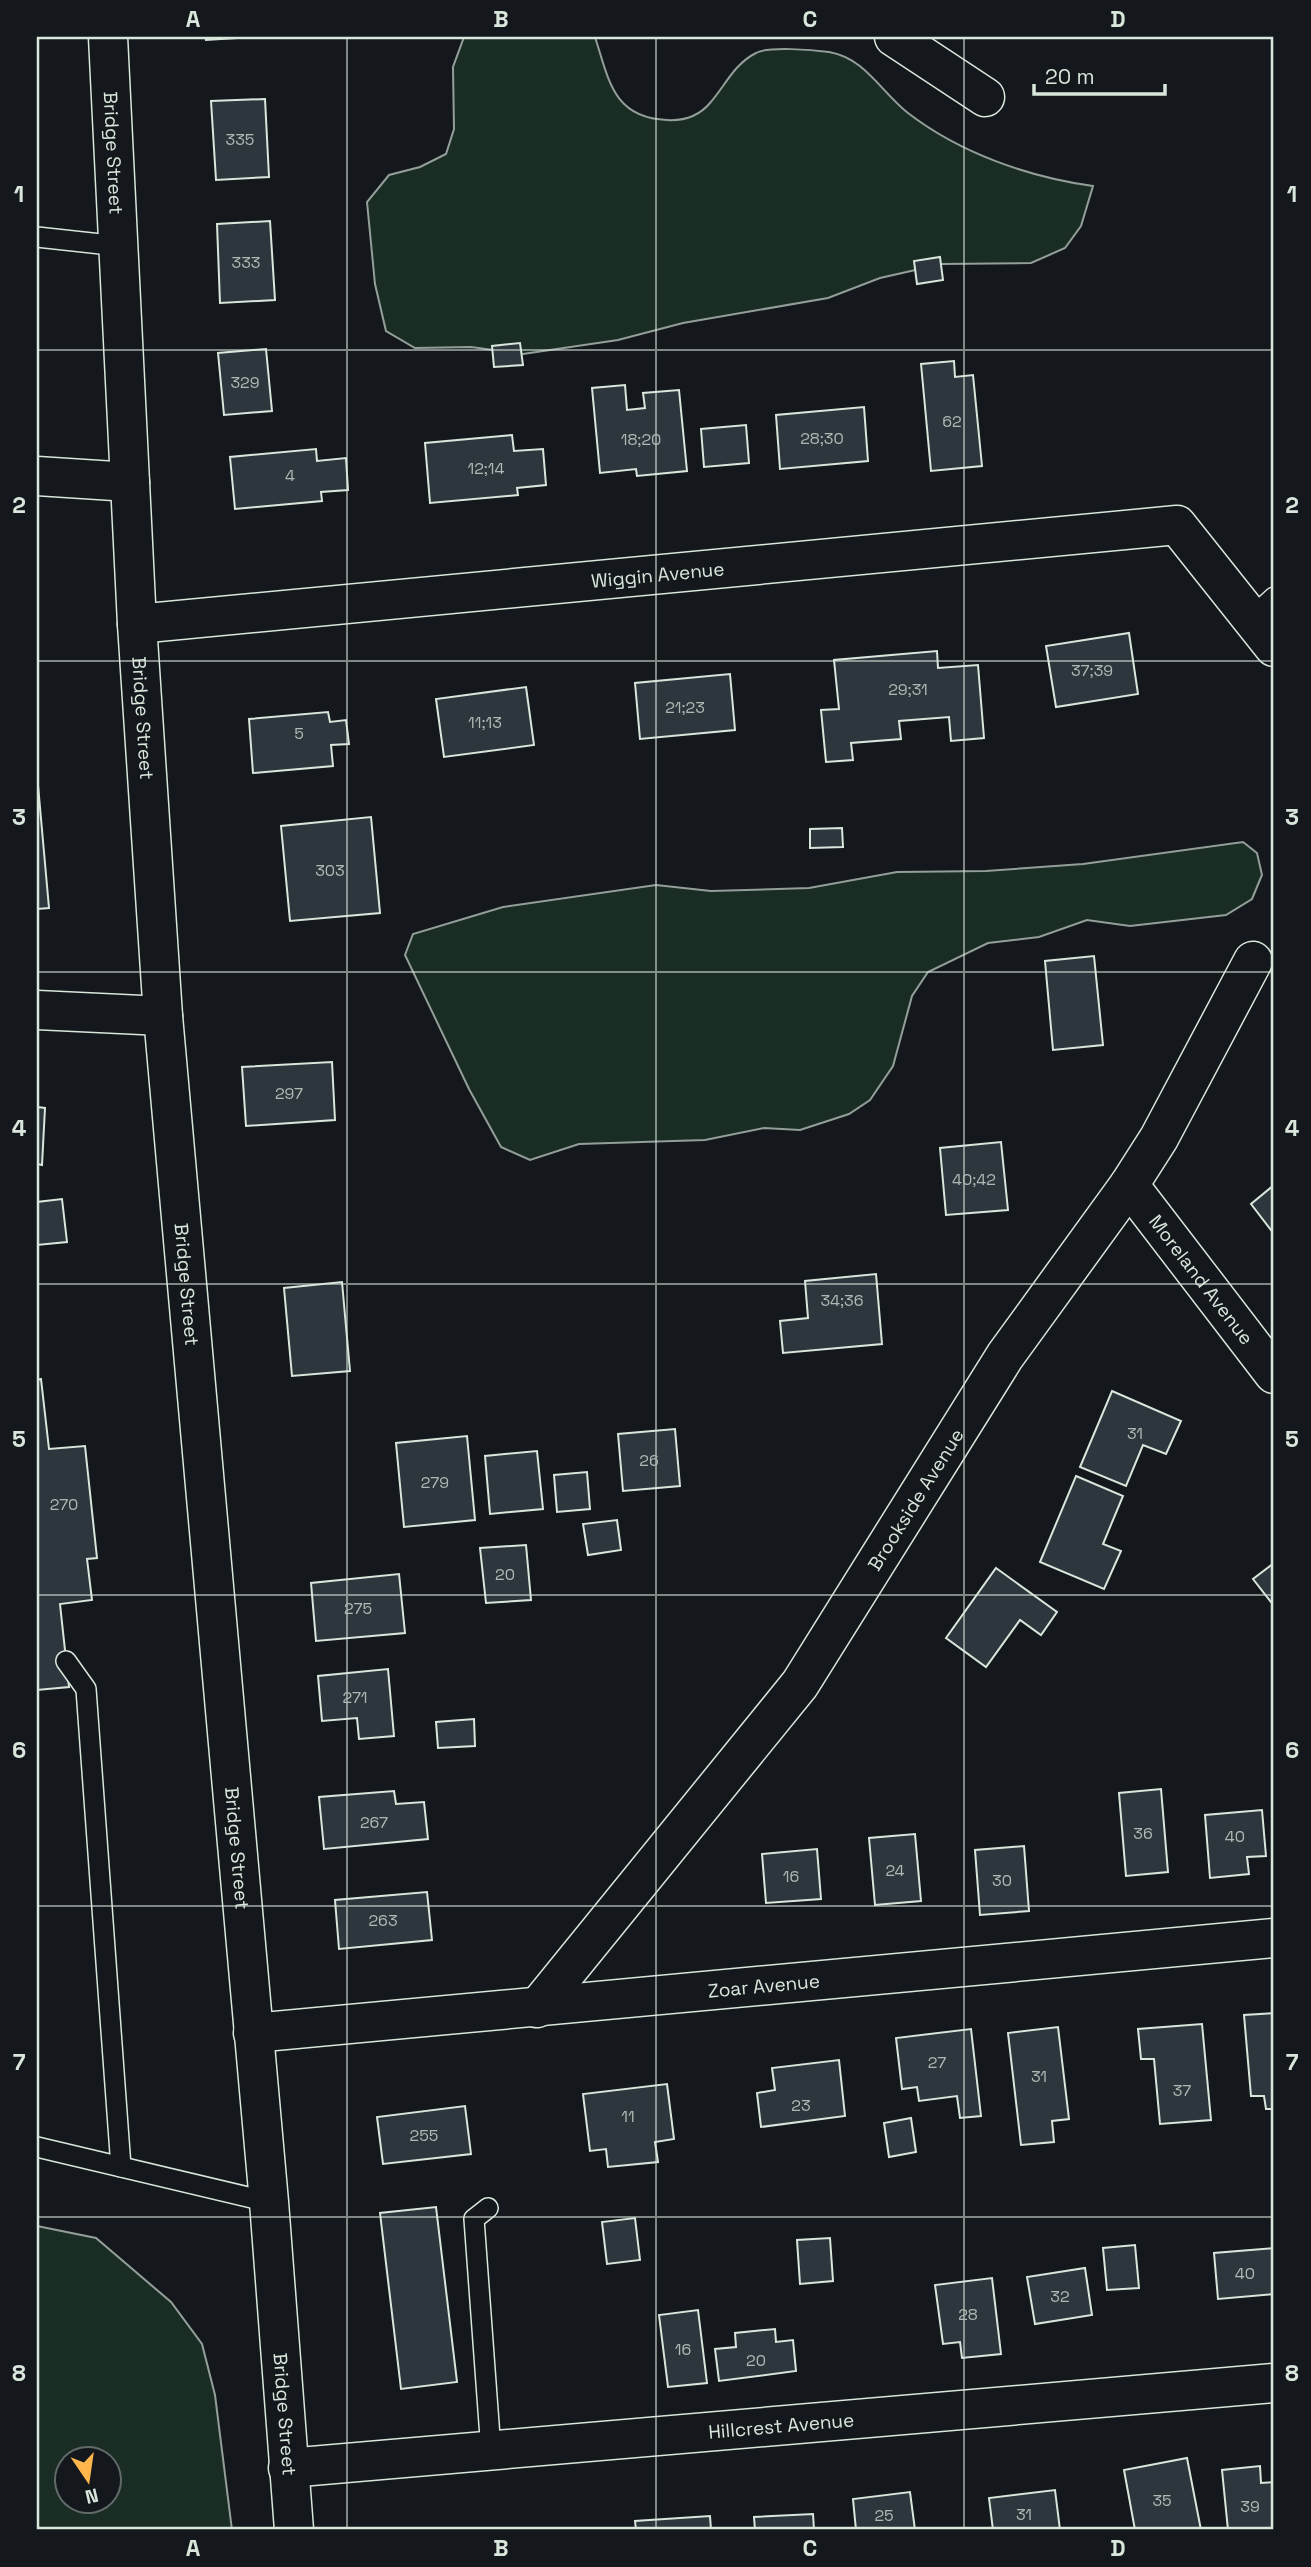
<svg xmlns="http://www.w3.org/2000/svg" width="1311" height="2567" font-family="'Space Grotesk',sans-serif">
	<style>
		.green { fill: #1a2d24; stroke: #939e99; stroke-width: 2; fill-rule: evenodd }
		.building { fill: #2c363c; stroke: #d8e6dc; stroke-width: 2 }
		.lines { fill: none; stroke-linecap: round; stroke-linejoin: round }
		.lane-casing { stroke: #d8e6dc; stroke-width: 22 }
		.street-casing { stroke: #d8e6dc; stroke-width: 41 }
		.primary-casing { stroke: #d8e6dc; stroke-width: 41 }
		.lane { stroke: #14181c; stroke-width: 19 }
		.street { stroke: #14181c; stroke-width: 38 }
		.primary { stroke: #14181c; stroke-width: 38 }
		.grid { fill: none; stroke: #d8e6dc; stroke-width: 2; stroke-opacity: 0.55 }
		.labels { text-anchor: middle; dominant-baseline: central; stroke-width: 5; stroke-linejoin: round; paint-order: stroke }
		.number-label { font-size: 16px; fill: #adbab4 }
		.street-label { font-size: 19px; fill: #d8e6dc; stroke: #14181c }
		.neatline { fill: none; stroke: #d8e6dc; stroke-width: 2.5 }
		.grid-label { font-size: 23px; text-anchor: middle; font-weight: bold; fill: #d8e6dc }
	</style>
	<rect width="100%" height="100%" fill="#14181c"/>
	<g class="green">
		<path d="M464,37H595C609,80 613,118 667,120C684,121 699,116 710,103C725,86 734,64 756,53C768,46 814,50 829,52C865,58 881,92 908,113C960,153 1028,177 1093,186L1081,226L1065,248L1031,263L942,264L880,278L828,298L683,323L618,340L523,354L471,347L415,348L386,331L375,284L367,202L389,175L420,167L446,154L454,129L453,67Z"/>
		<path d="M1243,842L1257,853L1262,875L1252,899L1226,915L1130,926L1087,920L1039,937L988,943L928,972L912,996L893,1066L870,1100L849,1114L800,1130L764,1128L705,1140L579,1144L530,1160L501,1147L469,1089L405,955L413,934L503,907L656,885L711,891L809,888L897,872L986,871L1083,864Z"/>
		<path d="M37,2226L96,2238L171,2302L202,2344L215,2395L232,2530H37ZM66,2458H108V2500H66Z"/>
	</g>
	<g class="building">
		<path d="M205,37H254L206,40Z"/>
		<path d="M265,99L269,177L216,180L211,101Z"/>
		<path d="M270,221L275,300L220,303L217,224Z"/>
		<path d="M940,257L943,280L917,284L914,261Z"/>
		<path d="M520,343L523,365L494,367L492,346Z"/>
		<path d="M266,349L272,411L224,415L218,353Z"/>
		<path d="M954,361L955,377L973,375L982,466L931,471L921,364Z"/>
		<path d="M625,385L627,410L645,408L643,393L679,390L687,471L637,476L636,469L600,473L592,388Z"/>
		<path d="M864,407L868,461L780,469L776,415Z"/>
		<path d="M746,425L749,463L704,467L701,429Z"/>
		<path d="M512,435L514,451L543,449L546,485L517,488L518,495L430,503L425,443Z"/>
		<path d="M316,449L317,461L346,458L348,490L321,492L322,501L235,509L230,457Z"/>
		<path d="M1129,633L1138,694L1056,707L1046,646Z"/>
		<path d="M937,651L938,668L978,665L984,738L951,741L949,717L899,721L901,739L851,743L853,760L826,762L821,710L839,709L834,660Z"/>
		<path d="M730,674L735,730L640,739L635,683Z"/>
		<path d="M526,687L534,745L444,757L436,699Z"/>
		<path d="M328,712L330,722L346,720L349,744L331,745L333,766L253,773L249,719Z"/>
		<path d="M37,774L49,908L37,909Z"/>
		<path d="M371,817L380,913L290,921L281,826Z"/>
		<path d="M842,828L843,847L810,848V829Z"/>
		<path d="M1094,956L1103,1045L1053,1050L1045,961Z"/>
		<path d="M332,1062L335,1120L246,1126L242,1067Z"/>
		<path d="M37,1107L45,1108L42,1165L37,1164Z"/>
		<path d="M1001,1142L1008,1210L946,1215L940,1148Z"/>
		<path d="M1274,1185V1234L1251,1204Z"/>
		<path d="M62,1199L67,1242L37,1245V1202Z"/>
		<path d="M876,1274L882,1344L783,1353L780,1321L808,1318L805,1281Z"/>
		<path d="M342,1282L350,1371L292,1376L284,1288Z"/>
		<path d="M41,1379L49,1449L85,1446L97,1558L87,1559L92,1600L60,1604L69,1687L37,1690V1380Z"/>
		<path d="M1112,1391L1181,1421L1166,1454L1143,1445L1126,1486L1080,1467Z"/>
		<path d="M675,1429L680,1486L623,1491L618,1434Z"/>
		<path d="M467,1436L475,1520L404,1527L396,1443Z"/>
		<path d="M537,1451L543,1509L490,1514L485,1456Z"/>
		<path d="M587,1472L590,1509L557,1512L554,1475Z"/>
		<path d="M1076,1476L1123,1496L1103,1544L1121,1551L1104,1589L1040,1562Z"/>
		<path d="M617,1520L621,1550L588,1555L583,1524Z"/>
		<path d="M526,1545L531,1600L486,1603L480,1548Z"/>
		<path d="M1274,1563V1606L1253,1579Z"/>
		<path d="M996,1568L1057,1612L1041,1635L1020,1620L986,1667L946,1638Z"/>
		<path d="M399,1574L405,1633L316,1641L311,1583Z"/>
		<path d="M388,1669L394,1736L359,1739L357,1718L322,1721L318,1676Z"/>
		<path d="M474,1719L475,1746L438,1748L436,1722Z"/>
		<path d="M1161,1789L1168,1872L1126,1876L1119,1793Z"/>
		<path d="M394,1791L396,1804L424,1802L428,1839L324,1849L319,1797Z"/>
		<path d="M1262,1810L1266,1856L1247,1857L1249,1874L1210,1878L1205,1815Z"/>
		<path d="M915,1834L921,1901L875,1905L869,1838Z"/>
		<path d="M1024,1846L1029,1911L980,1915L975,1850Z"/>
		<path d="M817,1849L821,1899L766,1903L762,1854Z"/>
		<path d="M427,1892L432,1940L339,1949L335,1900Z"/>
		<path d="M1274,2013V2109H1266L1264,2096H1251L1244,2015Z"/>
		<path d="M1202,2024L1211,2120L1160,2124L1154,2059H1141L1138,2029Z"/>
		<path d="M1058,2027L1069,2119L1052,2121L1054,2142L1021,2145L1008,2033Z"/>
		<path d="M971,2029L981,2116L960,2118L957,2096L919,2101L917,2087L902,2089L896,2038Z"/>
		<path d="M839,2060L845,2116L761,2127L757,2093L775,2090L772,2068Z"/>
		<path d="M667,2084L674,2139L655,2142L658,2162L608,2167L606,2149L590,2151L583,2094Z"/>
		<path d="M465,2106L471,2154L383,2164L377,2117Z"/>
		<path d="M911,2118L916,2152L889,2157L884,2123Z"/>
		<path d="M436,2207L457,2382L401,2389L380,2213Z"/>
		<path d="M635,2218L640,2260L607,2264L602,2222Z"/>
		<path d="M830,2238L833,2281L800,2284L797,2240Z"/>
		<path d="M1135,2245L1139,2288L1107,2290L1103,2248Z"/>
		<path d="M1274,2248V2294L1218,2299L1214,2253Z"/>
		<path d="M1085,2268L1092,2315L1035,2324L1027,2277Z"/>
		<path d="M992,2278L1001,2354L962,2358L960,2342L943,2344L935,2285Z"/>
		<path d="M698,2310L707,2383L668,2387L659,2315Z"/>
		<path d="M775,2329L776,2342L793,2340L796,2371L719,2381L715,2349L736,2347L735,2333Z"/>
		<path d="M1187,2458L1201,2530H1135L1124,2470Z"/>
		<path d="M1260,2466L1261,2483L1274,2482V2529L1228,2530L1222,2470Z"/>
		<path d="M1055,2490L1060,2530H993L989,2498Z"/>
		<path d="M910,2492L915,2530H856L853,2499Z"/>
		<path d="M813,2514L814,2530H755L754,2517Z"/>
		<path d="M710,2516L711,2530H636L635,2521Z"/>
	</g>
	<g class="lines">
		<g class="lane-casing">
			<g id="lane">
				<path d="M37,237L119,246"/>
				<path d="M1251,618L1274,597"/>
				<path d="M66,1661L86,1689L121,2167"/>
				<path d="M37,2147L269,2202"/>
				<path d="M488,2208L474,2219L491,2451"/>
			</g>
		</g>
		<g class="street-casing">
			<g id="street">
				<path d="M894,37L985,97"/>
				<path d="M37,476L130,482"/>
				<path id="s1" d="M137,624L1177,525L1274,647"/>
				<path d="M37,1010L163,1016"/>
				<path id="s2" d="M1129,1185L1274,1374"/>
				<path id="s3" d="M537,2008L800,1684L1005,1356L1129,1185L1159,1138L1253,961"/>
				<path id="s4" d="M253,2033L1274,1938"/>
				<path id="s5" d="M288,2468L1274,2383"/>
			</g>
		</g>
		<g class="primary-casing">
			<g id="primary">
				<path id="s6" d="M108,37L137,624L163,1016L269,2202L294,2530"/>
			</g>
		</g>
		<use href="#lane" class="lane"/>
		<use href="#street" class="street"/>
		<use href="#primary" class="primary"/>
	</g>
	<path class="grid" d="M347,37V2530M656,37V2530M964,37V2530M37,350H1274M37,661H1274M37,972H1274M37,1284H1274M37,1595H1274M37,1906H1274M37,2217H1274"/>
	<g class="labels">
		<g class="number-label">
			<text x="240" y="139">335</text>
			<text x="246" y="262">333</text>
			<text x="245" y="382">329</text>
			<text x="952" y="421">62</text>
			<text x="822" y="438">28;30</text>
			<text x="641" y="439">18;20</text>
			<text x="486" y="468">12;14</text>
			<text x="290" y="475">4</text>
			<text x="1092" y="670">37;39</text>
			<text x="908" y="689">29;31</text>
			<text x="685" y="707">21;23</text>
			<text x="485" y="722">11;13</text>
			<text x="299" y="733">5</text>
			<text x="330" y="870">303</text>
			<text x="289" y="1093">297</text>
			<text x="974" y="1179">40;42</text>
			<text x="842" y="1300">34;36</text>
			<text x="1135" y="1433">31</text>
			<text x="649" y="1460">26</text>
			<text x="435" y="1482">279</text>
			<text x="64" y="1504">270</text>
			<text x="505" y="1574">20</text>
			<text x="358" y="1608">275</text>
			<text x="355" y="1697">271</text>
			<text x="374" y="1822">267</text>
			<text x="1143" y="1833">36</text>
			<text x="1235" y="1836">40</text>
			<text x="895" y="1870">24</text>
			<text x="791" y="1876">16</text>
			<text x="1002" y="1880">30</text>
			<text x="383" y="1920">263</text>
			<text x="937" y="2062">27</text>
			<text x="1039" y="2076">31</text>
			<text x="1182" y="2090">37</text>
			<text x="801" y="2105">23</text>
			<text x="628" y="2116">11</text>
			<text x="424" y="2135">255</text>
			<text x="1245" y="2273">40</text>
			<text x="1060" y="2296">32</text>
			<text x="968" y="2314">28</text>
			<text x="683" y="2349">16</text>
			<text x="756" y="2360">20</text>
			<text x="1162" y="2500">35</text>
			<text x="1250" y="2506">39</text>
			<text x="1024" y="2514">31</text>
			<text x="884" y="2515">25</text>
		</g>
		<g class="street-label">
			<text stroke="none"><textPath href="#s6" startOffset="116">Bridge Street</textPath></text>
			<text stroke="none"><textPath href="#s1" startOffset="523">Wiggin Avenue</textPath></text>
			<text stroke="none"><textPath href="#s6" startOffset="682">Bridge Street</textPath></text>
			<text stroke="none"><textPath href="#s2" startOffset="119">Moreland Avenue</textPath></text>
			<text stroke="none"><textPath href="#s6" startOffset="1250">Bridge Street</textPath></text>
			<text stroke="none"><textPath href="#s3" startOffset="635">Brookside Avenue</textPath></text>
			<text stroke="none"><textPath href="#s6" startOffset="1816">Bridge Street</textPath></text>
			<text stroke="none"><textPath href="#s4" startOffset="513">Zoar Avenue</textPath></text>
			<text stroke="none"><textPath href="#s6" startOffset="2384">Bridge Street</textPath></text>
			<text stroke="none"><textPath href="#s5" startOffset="495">Hillcrest Avenue</textPath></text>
		</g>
	</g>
	<rect width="1311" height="2567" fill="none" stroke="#14181c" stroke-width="77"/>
	<g transform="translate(88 2480) rotate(167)"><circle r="33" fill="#14181c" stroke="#626a69" stroke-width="2"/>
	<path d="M0-5L12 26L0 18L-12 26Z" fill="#ffb74d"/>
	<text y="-10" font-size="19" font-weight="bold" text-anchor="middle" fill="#d8e6dc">N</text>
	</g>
	<path d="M1034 84v10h131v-10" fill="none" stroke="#d8e6dc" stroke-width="3.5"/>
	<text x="1045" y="84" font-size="21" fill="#d8e6dc" stroke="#14181c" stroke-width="5" paint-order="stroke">20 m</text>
	<rect x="38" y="38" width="1234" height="2490" class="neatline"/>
	<g class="grid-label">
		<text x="193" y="27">A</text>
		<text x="501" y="27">B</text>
		<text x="810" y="27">C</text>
		<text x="1118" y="27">D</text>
		<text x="19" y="202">1</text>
		<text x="1292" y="202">1</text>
		<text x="19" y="513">2</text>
		<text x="1292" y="513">2</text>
		<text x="19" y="825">3</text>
		<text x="1292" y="825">3</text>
		<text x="19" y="1136">4</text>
		<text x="1292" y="1136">4</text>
		<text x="19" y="1447">5</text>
		<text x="1292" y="1447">5</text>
		<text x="19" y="1758">6</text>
		<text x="1292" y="1758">6</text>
		<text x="19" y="2070">7</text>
		<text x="1292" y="2070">7</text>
		<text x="19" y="2381">8</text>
		<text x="1292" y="2381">8</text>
		<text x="193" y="2556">A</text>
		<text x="501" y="2556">B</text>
		<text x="810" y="2556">C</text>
		<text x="1118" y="2556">D</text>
	</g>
</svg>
